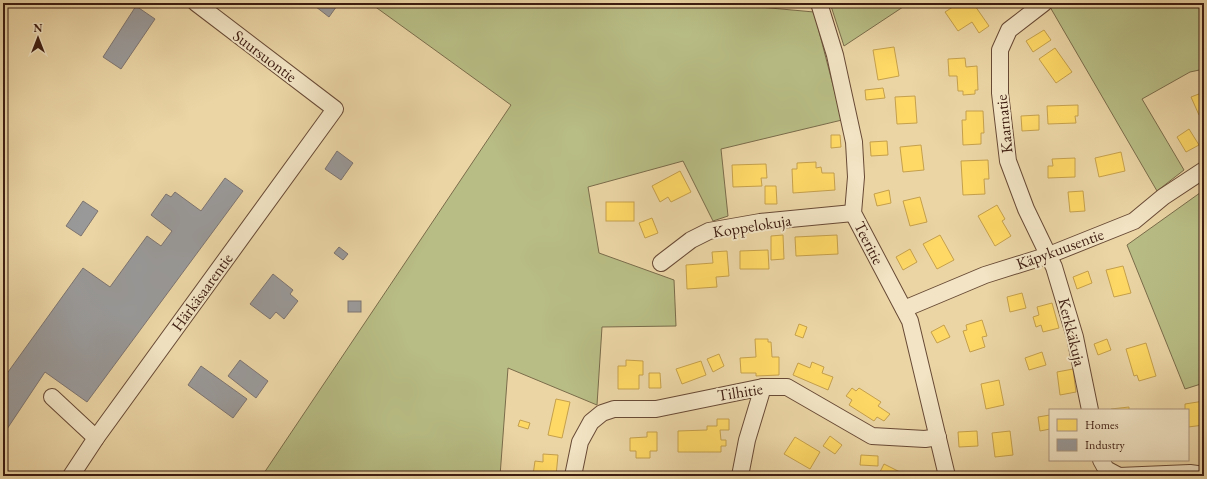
<svg xmlns="http://www.w3.org/2000/svg" width="1207" height="479" font-family="'EB Garamond',serif">
	<style>
		.green { fill: #b8bd85; stroke: #7a6c4a }
		.homes { fill: #ffd966; stroke: #c5a04c }
		.industry { fill: #999; stroke: #7d7470 }
		.lines { fill: none; stroke-linecap: round; stroke-linejoin: round }
		.minor-casing { stroke: #684a35; stroke-width: 18 }
		.minor { stroke: #f2e4c4; stroke-width: 16 }
		.labels { text-anchor: middle; dominant-baseline: central; stroke-width: 4; stroke-linejoin: round; paint-order: stroke }
		.street-label { font-size: 16px; fill: #3d1c10; stroke: #f2e4c4 }
	</style>
	<rect width="100%" height="100%" fill="#ebd5a5"/>
	<filter id="stains"><feTurbulence type="fractalNoise" baseFrequency=".005" numOctaves="4"/><feColorMatrix values="0 0 0 0 .2 0 0 0 0 .09 0 0 0 0 .02 0 0 0 .5 -.17"/></filter>
	<radialGradient id="worn" r=".72"><stop offset=".6" stop-color="#630" stop-opacity="0"/><stop offset="1" stop-color="#630" stop-opacity=".3"/></radialGradient>
	<g class="green">
		<path d="M370,3H715L814,12L842,120L721,149L728,216L713,221L683,161L588,187L599,253L674,280L676,326L602,327L597,405L508,368L500,476H262L511,105Z"/>
		<path d="M830,3H909L844,46Z"/>
		<path d="M1056,3H1204V69L1190,72L1142,99L1184,170L1157,191L1050,7Z"/>
		<path d="M1204,190V383L1185,389L1127,245Z"/>
	</g>
	<g class="homes">
		<path d="M959,3H973L989,26L979,33L972,22L958,31L945,12Z"/>
		<path d="M1044,30L1051,40L1033,52L1026,41Z"/>
		<path d="M894,47L899,76L878,80L873,50Z"/>
		<path d="M1055,48L1072,72L1056,83L1039,59Z"/>
		<path d="M965,58L966,67L977,66L978,90H975V94L963,95V91H958L957,76H949L948,59Z"/>
		<path d="M883,88L885,98L866,100L865,90Z"/>
		<path d="M1204,92V113L1199,115L1191,97Z"/>
		<path d="M915,96L917,123L897,124L895,97Z"/>
		<path d="M1078,105V116H1075L1076,123L1048,124L1047,106Z"/>
		<path d="M966,111H983L984,133H981V144L963,145L962,120H966Z"/>
		<path d="M1039,115V130L1022,131L1021,116Z"/>
		<path d="M1189,129L1199,145L1186,152L1177,137Z"/>
		<path d="M831,135H840L841,147L831,148Z"/>
		<path d="M887,141L888,155L871,156L870,142Z"/>
		<path d="M921,145L924,170L903,172L900,147Z"/>
		<path d="M1121,152L1125,171L1099,177L1095,158Z"/>
		<path d="M1075,158V177L1048,178V166H1053L1052,159Z"/>
		<path d="M988,160L989,179H984L985,194L963,195L961,161Z"/>
		<path d="M816,162V168L821,167L822,173H834L835,190L793,193L792,169H797V163Z"/>
		<path d="M766,164L767,178H761L762,186L733,187L732,165Z"/>
		<path d="M680,171L691,192L671,202L668,197L660,202L652,186Z"/>
		<path d="M765,186H776L777,204H765Z"/>
		<path d="M889,190L891,203L877,206L874,194Z"/>
		<path d="M1083,191L1085,211L1070,212L1068,192Z"/>
		<path d="M920,197L927,222L910,226L903,201Z"/>
		<rect x="606" y="202" width="28" height="19"/>
		<path d="M997,205L1005,219L1002,221L1011,236L995,246L978,216Z"/>
		<path d="M652,218L658,233L645,238L639,223Z"/>
		<path d="M783,235L784,259L771,260V236Z"/>
		<path d="M837,235L838,254L796,256L795,237Z"/>
		<path d="M940,235L954,260L937,269L923,244Z"/>
		<path d="M910,249L917,262L903,270L896,257Z"/>
		<path d="M768,250L769,269H740V251Z"/>
		<path d="M727,251L729,276L716,277L717,287L687,289L686,265L713,263L712,252Z"/>
		<path d="M1123,266L1131,293L1114,297L1106,270Z"/>
		<path d="M1088,271L1092,283L1077,289L1073,277Z"/>
		<path d="M1022,293L1026,308L1010,312L1007,297Z"/>
		<path d="M1052,303L1059,328L1043,332L1041,325L1036,327L1033,317L1039,315L1037,307Z"/>
		<path d="M982,320L987,336L982,337L985,347L970,352L963,331L967,330L966,325Z"/>
		<path d="M799,324L807,327L803,338L795,335Z"/>
		<path d="M944,325L950,337L937,343L931,332Z"/>
		<path d="M755,339H768V342H771L772,357H779V375L756,376V373H741L740,358L756,357Z"/>
		<path d="M1107,339L1111,350L1098,355L1094,344Z"/>
		<path d="M1146,343L1156,376L1139,381L1137,375L1134,376L1126,349Z"/>
		<path d="M1042,352L1046,365L1029,370L1025,358Z"/>
		<path d="M719,354L724,366L713,372L707,359Z"/>
		<path d="M626,360L643,361V375H639V389H618V366H626Z"/>
		<path d="M701,361L706,375L682,384L676,369Z"/>
		<path d="M812,362L824,367L822,373L833,377L828,390L793,375L798,363L810,368Z"/>
		<path d="M1073,369L1076,392L1060,395L1057,372Z"/>
		<path d="M649,373H660L661,388H649Z"/>
		<path d="M999,380L1004,405L986,409L981,384Z"/>
		<path d="M852,388L856,391L859,388L881,402L878,406L890,414L884,421L877,417L874,421L849,405L852,400L846,396Z"/>
		<path d="M556,399L570,402L562,438L548,435Z"/>
		<path d="M1204,401V425L1188,427V410H1185V404Z"/>
		<path d="M1129,407V410H1111V409Z"/>
		<path d="M1050,415V429L1040,431L1038,417Z"/>
		<path d="M717,419H729V430H720L721,440H726V446H721V452H678V431L707,430V426H717Z"/>
		<path d="M520,420L530,423L528,429L518,426Z"/>
		<path d="M977,431L978,446L959,447L958,432Z"/>
		<path d="M1010,431L1013,455L995,457L992,433Z"/>
		<path d="M647,432H657V451H650V458H636V451H630V438L647,437Z"/>
		<path d="M830,436L842,445L835,454L823,446Z"/>
		<path d="M795,437L820,452L810,469L784,454Z"/>
		<path d="M543,454L558,455L556,476L533,475L535,461L543,462Z"/>
		<path d="M861,455L878,456V466L860,465Z"/>
		<path d="M884,464L902,473L901,476H878Z"/>
	</g>
	<g class="industry">
		<path d="M311,3H339L329,17Z"/>
		<path d="M136,6L155,19L121,69L103,57Z"/>
		<path d="M337,151L353,163L341,180L325,169Z"/>
		<path d="M225,178L243,191L87,402L45,372L3,435V379L83,268L110,287L147,236L161,246L172,231L151,215L166,194L171,197L175,192L201,211Z"/>
		<path d="M83,201L98,211L81,236L66,226Z"/>
		<path d="M339,247L348,254L343,260L334,253Z"/>
		<path d="M273,274L293,290L290,294L298,301L284,319L276,312L270,319L250,304Z"/>
		<rect x="348" y="301" width="13" height="11"/>
		<path d="M240,360L268,381L256,398L228,376Z"/>
		<path d="M201,366L247,399L233,418L188,385Z"/>
	</g>
	<g class="lines">
		<g class="minor-casing">
			<g id="minor">
				<path d="M819,3L835,55L854,142L856,177L853,213L910,321L947,476"/>
				<path d="M1044,3L1009,30L1000,50V93L1008,161L1026,209L1054,267L1075,337L1090,410"/>
				<path d="M661,263L691,240L709,231L760,222L853,213"/>
				<path d="M904,309L985,275L1049,255L1134,221L1163,197L1204,170"/>
				<path d="M52,397L96,438"/>
				<path d="M1101,460L1106,469L1119,476L1190,473L1204,475"/>
				<path d="M71,476L96,438L335,109L196,3"/>
				<path d="M573,476L580,442L591,422L602,413L614,409H656L763,387H787L872,436L925,439L938,437"/>
				<path d="M740,476L747,440L763,387"/>
			</g>
		</g>
		<use href="#minor" class="minor"/>
	</g>
	<g class="labels">
		<g class="street-label">
			<text transform="translate(265 56) rotate(37)">Suursuontie</text>
			<text transform="translate(1004 124) rotate(-96)">Kaarnatie</text>
			<text transform="translate(752 226) rotate(-9)">Koppelokuja</text>
			<text transform="translate(869 243) rotate(63)">Teeritie</text>
			<text transform="translate(1060 249) rotate(-20)">Käpykuusentie</text>
			<text transform="translate(202 292) rotate(-54)">Härkäsaarentie</text>
			<text transform="translate(1072 332) rotate(76)">Kerkkäkuja</text>
			<text transform="translate(740 392) rotate(-9)">Tilhitie</text>
		</g>
	</g>
	<rect width="1207" height="479" fill="none" stroke="#ebd5a5" stroke-width="16"/>
	<rect x="4" y="4" width="1199" height="471" fill="none" stroke="#3d1c10" stroke-width="2"/>
	<rect x="8" y="8" width="1191" height="463" fill="none" stroke="#3d1c10"/>
	<rect x="1049" y="409" width="140" height="52" fill="#f2e4c4" stroke="#aa947c"/>
	<rect x="1057" y="419" width="20" height="12" fill="#ffd966" stroke="#aa947c"/>
	<text x="1085" y="429" font-size="12" fill="#3d1c10">Homes</text>
	<rect x="1057" y="439" width="20" height="12" fill="#999999" stroke="#aa947c"/>
	<text x="1085" y="449" font-size="12" fill="#3d1c10">Industry</text>
	<g transform="translate(38 38)" stroke="#f2e4c4" stroke-width="3" paint-order="stroke">
	<path d="M0-3L7 15L0 10L-7 15Z" fill="#3d1c10"/>
	<text y="-6" font-size="11" font-weight="bold" text-anchor="middle" fill="#3d1c10">N</text>
	</g>
	<rect width="100%" height="100%" filter="url(#stains)"/>
	<rect width="100%" height="100%" fill="url(#worn)"/>
</svg>
